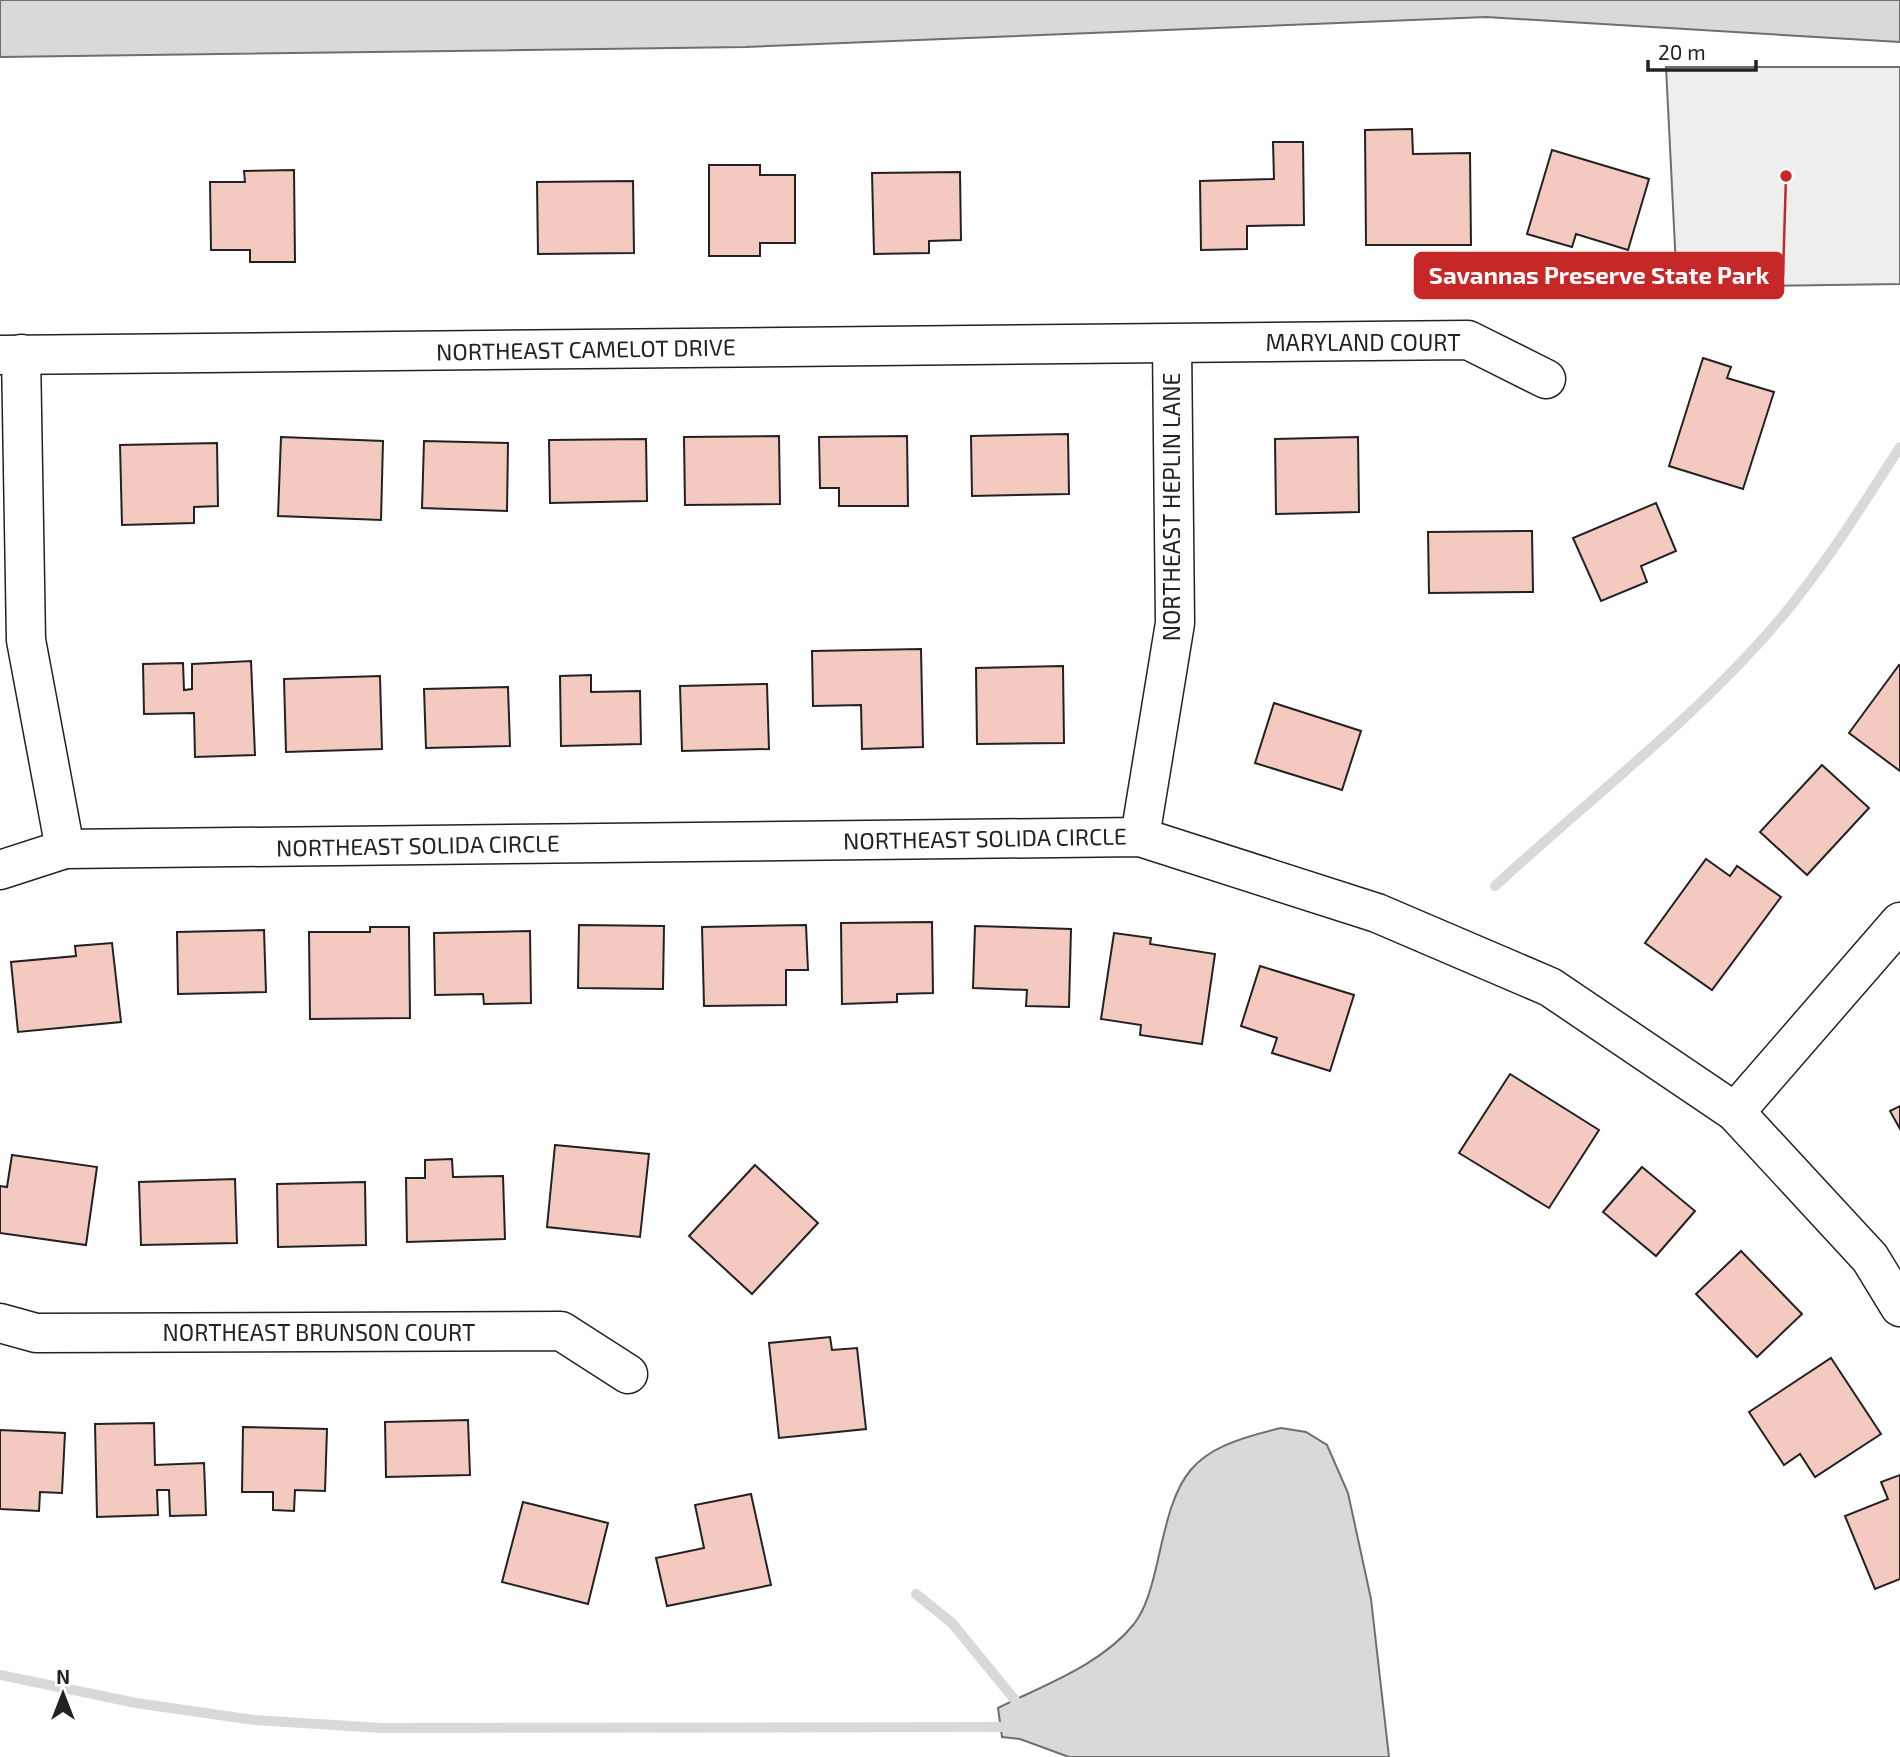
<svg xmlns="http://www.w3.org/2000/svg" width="1900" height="1757" font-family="'Exo 2',sans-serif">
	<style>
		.green { fill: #eee; stroke: #6f6f6f; stroke-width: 2 }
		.water { fill: #d9d9d9; stroke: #6f6f6f; stroke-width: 2 }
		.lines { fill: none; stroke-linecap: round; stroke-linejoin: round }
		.stream { stroke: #d9d9d9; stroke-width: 10 }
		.building { fill: #f3c9c0; stroke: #222; stroke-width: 2 }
		.minor-casing { stroke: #222; stroke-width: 41 }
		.minor { stroke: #fff; stroke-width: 38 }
		.labels { text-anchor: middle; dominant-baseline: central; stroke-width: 5; stroke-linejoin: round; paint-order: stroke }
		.street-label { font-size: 23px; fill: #222; stroke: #fff }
		.leader { fill: none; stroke: #c62828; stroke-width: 2.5 }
		.callout-dot { fill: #c62828; stroke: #fff; stroke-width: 2.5 }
		.callout { fill: #c62828; stroke: #c62828; stroke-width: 2.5 }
		.callout-label { font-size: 24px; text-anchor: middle; font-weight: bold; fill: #fff }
	</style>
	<rect width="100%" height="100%" fill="#fff"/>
	<path class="green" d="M1666,67H1900V284L1677,287Z"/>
	<g class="water">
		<path d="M0,0H1900V42L1486,17L746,47L0,57Z"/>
		<path d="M1281,1428L1306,1432L1327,1445L1348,1493L1371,1599L1389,1757H1069L1020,1739L1002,1737L998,1708C1044,1685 1101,1665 1134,1624C1147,1607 1152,1584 1157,1564C1177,1472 1186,1450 1281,1428Z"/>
	</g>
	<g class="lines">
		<g class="stream">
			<path d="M1495,886C1588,800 1692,721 1775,625C1822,570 1861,508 1900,447"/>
			<path d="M916,1594L952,1623L1015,1700"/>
			<path d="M0,1675L136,1703L254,1720L383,1728L1001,1727"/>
		</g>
	</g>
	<g class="building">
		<path d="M1412,129L1413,154L1470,153L1471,245H1366L1365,130Z"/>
		<path d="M1273,142H1303L1304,225L1247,226V249L1201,250L1200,181L1274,179Z"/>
		<path d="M1552,150L1649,179L1628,250L1576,234L1572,247L1527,234Z"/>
		<path d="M709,165H760V175H795V243H760V256H709Z"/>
		<path d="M294,170L295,262H250V250H211L210,182H245L244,171Z"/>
		<path d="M960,172L961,240L929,241V253L874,254L872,173Z"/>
		<path d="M633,181L634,253L538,254L537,182Z"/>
		<path d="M1703,358L1731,367L1727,378L1774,392L1743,489L1669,466Z"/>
		<path d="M1068,434L1069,494L972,496L971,436Z"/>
		<path d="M779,436L780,504L685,505L684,437Z"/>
		<path d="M907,436L908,506H839V488H820L819,437Z"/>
		<path d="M281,437L383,441L381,520L278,516Z"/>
		<path d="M1358,437L1359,512L1276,514L1275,439Z"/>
		<path d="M646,439L647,501L550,503L549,440Z"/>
		<path d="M424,441L508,443L507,511L422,508Z"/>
		<path d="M217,443L218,506L194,507V523L122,525L120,445Z"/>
		<path d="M1656,503L1676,551L1641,566L1647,582L1601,601L1573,538Z"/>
		<path d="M1532,531L1533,592L1429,593L1428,532Z"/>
		<path d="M921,649L923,747L862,749L861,705L813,706L812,651Z"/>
		<path d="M251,661L255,755L195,757L194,713L144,714L143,664L183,663L184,690L192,689V664Z"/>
		<path d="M1899,665L1900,666V771L1849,733Z"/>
		<path d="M1063,666L1064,743L977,744L976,668Z"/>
		<path d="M591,675V692L640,691L641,744L561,746L560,676Z"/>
		<path d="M380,676L382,749L286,752L284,679Z"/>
		<path d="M767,684L769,749L682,751L680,686Z"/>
		<path d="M508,687L510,746L426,748L424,689Z"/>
		<path d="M1274,703L1361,731L1342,790L1255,763Z"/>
		<path d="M1822,765L1869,808L1807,875L1760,832Z"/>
		<path d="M1706,859L1730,876L1737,866L1781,897L1712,990L1645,943Z"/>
		<path d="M932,922L933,993L897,994V1002L842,1004L841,923Z"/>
		<path d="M579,925L664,926L663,989L578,988Z"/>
		<path d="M806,925L808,970H786V1005L704,1006L702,927Z"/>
		<path d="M975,926L1071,929L1069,1007L1026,1006L1027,990L973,988Z"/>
		<path d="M370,927H409L410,1018L310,1019L309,932H370Z"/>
		<path d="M264,930L266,992L178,994L177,932Z"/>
		<path d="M530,931L531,1003L484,1004L483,994L435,995L434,933Z"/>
		<path d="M1114,933L1151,938L1150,944L1215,954L1202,1044L1140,1035L1141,1025L1101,1019Z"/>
		<path d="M112,943L121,1022L18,1032L11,962L76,956L75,946Z"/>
		<path d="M1260,966L1354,995L1330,1071L1272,1053L1277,1038L1241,1026Z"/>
		<path d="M1510,1074L1599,1130L1549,1208L1459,1153Z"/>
		<path d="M1900,1106V1129L1890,1111Z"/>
		<path d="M555,1145L649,1154L640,1237L547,1227Z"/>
		<path d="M12,1155L97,1167L86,1245L0,1233V1186L7,1187Z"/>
		<path d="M452,1159L453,1177L503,1176L505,1239L407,1242L406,1178H425V1160Z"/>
		<path d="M755,1165L818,1223L752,1294L689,1236Z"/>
		<path d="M1642,1167L1695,1211L1656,1256L1603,1212Z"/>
		<path d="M235,1179L237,1243L141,1245L139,1182Z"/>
		<path d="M365,1182L366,1245L278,1247L277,1184Z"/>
		<path d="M1741,1251L1802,1314L1757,1357L1696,1294Z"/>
		<path d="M830,1337L832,1350L857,1348L866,1429L779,1438L769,1343Z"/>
		<path d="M1831,1358L1881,1434L1815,1477L1800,1454L1784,1465L1749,1412Z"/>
		<path d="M468,1420L470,1475L386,1477L385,1422Z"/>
		<path d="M154,1423L155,1465L204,1463L206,1515L170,1516L169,1490H157L158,1515L97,1517L95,1424Z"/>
		<path d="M243,1427L327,1429L325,1491L295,1490L294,1511L273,1510V1492H242Z"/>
		<path d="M0,1430L65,1433L62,1493L40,1492L39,1511L0,1509Z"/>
		<path d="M1900,1475V1579L1875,1589L1845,1516L1888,1499L1881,1482Z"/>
		<path d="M751,1494L771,1585L667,1606L656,1558L704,1548L695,1505Z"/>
		<path d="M523,1502L608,1523L588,1604L502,1582Z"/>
	</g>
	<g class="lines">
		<g class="minor-casing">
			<g id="minor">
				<path d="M21,354L26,640L65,849"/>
				<path d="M0,355L1468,340L1546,379"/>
				<path d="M1140,837L1175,623L1172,344"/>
				<path d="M0,870L65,849L1140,837L1377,913L1550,987L1735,1112L1870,1258L1900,1307"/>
				<path d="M1735,1112L1900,922"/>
				<path d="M0,1323L36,1333L561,1331L628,1374"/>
			</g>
		</g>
		<use href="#minor" class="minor"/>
	</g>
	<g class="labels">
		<g class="street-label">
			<text x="1363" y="342">MARYLAND COURT</text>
			<text transform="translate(586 349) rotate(-1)">NORTHEAST CAMELOT DRIVE</text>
			<text transform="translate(1171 507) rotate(-90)">NORTHEAST HEPLIN LANE</text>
			<text transform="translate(985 838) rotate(-1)">NORTHEAST SOLIDA CIRCLE</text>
			<text transform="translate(418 845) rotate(-1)">NORTHEAST SOLIDA CIRCLE</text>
			<text x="319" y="1332">NORTHEAST BRUNSON COURT</text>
		</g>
	</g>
	<path class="leader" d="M1786 176L1783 276"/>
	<circle class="callout-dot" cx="1786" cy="176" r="7"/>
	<rect class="callout" x="1415" y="253" width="368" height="45" rx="7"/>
	<g class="callout-label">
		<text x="1599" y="284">Savannas Preserve State Park</text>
	</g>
	<g transform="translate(63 1694)" stroke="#ffffff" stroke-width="5" paint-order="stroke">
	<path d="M0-5L12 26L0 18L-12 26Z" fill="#222222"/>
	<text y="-10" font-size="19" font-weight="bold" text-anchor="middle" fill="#222222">N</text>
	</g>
	<path d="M1648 60v10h108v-10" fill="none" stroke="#222222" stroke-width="3.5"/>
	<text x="1658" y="60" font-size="21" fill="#222222" stroke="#ffffff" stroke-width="5" paint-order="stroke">20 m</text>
</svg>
